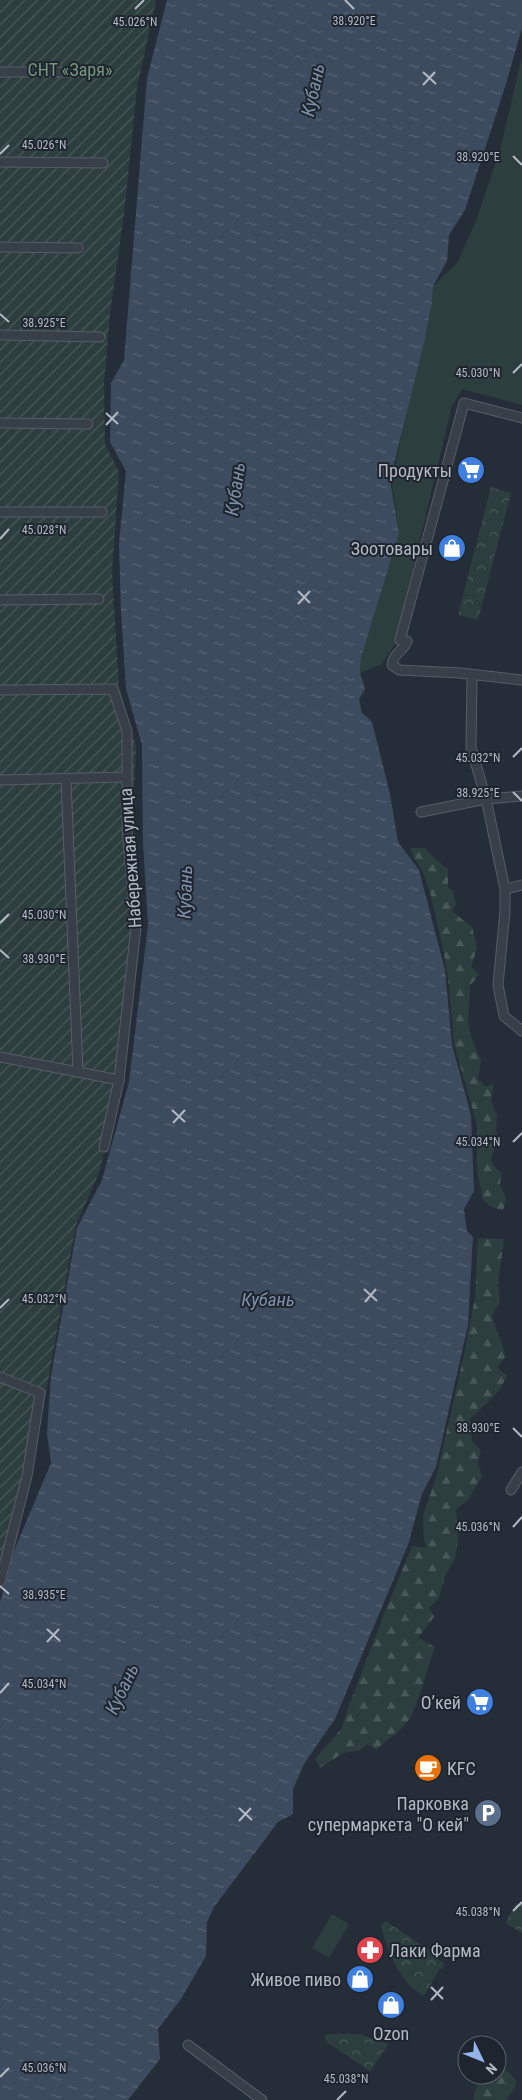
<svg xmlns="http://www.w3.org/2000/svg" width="522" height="2100" font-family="'Roboto Condensed',sans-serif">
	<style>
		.grass { fill: #2d3e3e }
		.forest { fill: url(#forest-firs) }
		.park { fill: url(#park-crowns) }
		.garden { fill: url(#garden-furrows) }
		.water { fill: url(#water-ripples) }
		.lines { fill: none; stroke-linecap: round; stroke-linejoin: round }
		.minor-casing { stroke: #575d67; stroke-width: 11 }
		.minor { stroke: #393f49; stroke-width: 9 }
		.ticks { fill: none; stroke: #b4bac5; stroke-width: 2 }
		.labels { text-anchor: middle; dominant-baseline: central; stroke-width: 4; stroke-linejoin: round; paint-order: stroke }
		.park-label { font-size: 18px; fill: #75977d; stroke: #1e252e }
		.poi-label { font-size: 18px; fill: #b4bac5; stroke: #1e252e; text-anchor: end }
		.street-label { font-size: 18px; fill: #b4bac5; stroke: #1e252e }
		.water-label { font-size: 19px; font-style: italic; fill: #7f91a9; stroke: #1e252e }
		.ticks-label { font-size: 12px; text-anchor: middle; fill: #b4bac5; stroke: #1e252e; stroke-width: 4; stroke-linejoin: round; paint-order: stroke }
	</style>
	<defs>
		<pattern id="forest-firs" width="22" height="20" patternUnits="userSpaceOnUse" patternTransform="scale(1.25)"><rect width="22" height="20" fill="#2d3e3e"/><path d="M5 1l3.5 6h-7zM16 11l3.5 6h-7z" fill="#495858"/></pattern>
		<pattern id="park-crowns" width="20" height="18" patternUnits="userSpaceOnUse" patternTransform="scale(1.25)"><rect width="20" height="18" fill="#2d3e3e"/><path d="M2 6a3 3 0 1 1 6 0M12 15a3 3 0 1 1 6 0" fill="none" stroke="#495858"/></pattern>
		<pattern id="garden-furrows" width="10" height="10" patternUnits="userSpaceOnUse" patternTransform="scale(1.25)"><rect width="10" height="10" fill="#2d3e3e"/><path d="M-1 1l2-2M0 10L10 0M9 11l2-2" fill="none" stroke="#495858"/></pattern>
		<pattern id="water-ripples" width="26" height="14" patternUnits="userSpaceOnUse" patternTransform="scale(1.25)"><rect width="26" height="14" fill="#3d4b5f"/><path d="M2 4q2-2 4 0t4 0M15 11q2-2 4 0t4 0" fill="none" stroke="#576374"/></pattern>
	</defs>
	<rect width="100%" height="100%" fill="#252e38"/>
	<g class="grass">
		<path d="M522,57V405L462,389L452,406L395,644L382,664L360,673L361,658L399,533L392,483L406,413L425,339L432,302L433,286L457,263L476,221L500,150Z"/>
		<path d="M332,1914L349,1924L329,1958L312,1948Z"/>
	</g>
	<g class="forest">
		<path d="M410,848H425L434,858L448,869V887L453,891L456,905L452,911L472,927L477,948L471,967L479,974L470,986L468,1022L471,1037L481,1060L478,1079L486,1087L494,1083L491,1100L497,1116L496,1130L499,1142C490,1157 487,1160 501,1173L500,1184L506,1198L503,1211L490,1206L483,1199L477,1171V1125L454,1044L449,985L444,954L430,892L423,872L414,858Z"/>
		<path d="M478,1238L504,1239L498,1283L500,1302L492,1315C495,1330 504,1343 505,1358L497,1367L507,1376L499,1391L470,1419L472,1441L481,1451L478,1463L482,1476L467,1501L456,1509L458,1540L455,1559L445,1576L439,1598L429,1608L434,1617L418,1638L435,1647C429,1663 417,1710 408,1721C398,1734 386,1739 376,1750L368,1744L360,1750L343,1753L320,1768L315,1759L342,1728L348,1708L384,1614L412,1546L427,1548L424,1539L423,1515L436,1478L465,1350L475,1298Z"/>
		<path d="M498,2068L509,2072L516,2081V2085L506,2100H474C473,2090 479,2083 485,2075H497Z"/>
	</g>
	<g class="park">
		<path d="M491,487L511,493L478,620L458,615Z"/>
		<path d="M517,1903L522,1904V1933L507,1924L506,1921Z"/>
		<path d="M384,1922H387L437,1955L436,1958L445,1964L442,1969L440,1968L424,1996C399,1982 389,1953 381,1927Z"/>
		<path d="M327,2034H360L389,2044L370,2071L328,2043L324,2037Z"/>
	</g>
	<path class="garden" d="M0,0H156L137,88L124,214L110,314L104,384L105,444L119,472L112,572L119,687L136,746L132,842L139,887L141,930L121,1084L99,1173L76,1225L31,1476L0,1593Z"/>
	<path class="water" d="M167,0H522V28L506,84L465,210L449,235L447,261L433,286L432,302L425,339L390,480L399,533L361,658L360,673L365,689L359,699L362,713L372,722L390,794L398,842L419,870L445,970L452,1045L471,1115L474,1191L464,1209L467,1231L473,1237L468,1325L436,1467L422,1494L408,1545L335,1719L304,1764L293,1789V1814L278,1822L214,1907L207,1922L206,1956L181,1999L158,2029L160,2059L128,2100H0V1602L14,1551L51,1463L47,1434L51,1376L77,1228L102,1180L129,1082L148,925L143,842L142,745L126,689L121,611L119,544L126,471L110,442L111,383L124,360L147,78Z"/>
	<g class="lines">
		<g class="minor-casing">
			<g id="minor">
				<path d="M0,72H99"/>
				<path d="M0,162L103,163"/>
				<path d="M0,247L78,248"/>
				<path d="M0,335L100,337"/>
				<path d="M522,418L464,403L400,640L407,641C404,651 393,653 392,665L399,670L460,673L522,680"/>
				<path d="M0,423L88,424"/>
				<path d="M0,512H102"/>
				<path d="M0,600L99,599"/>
				<path d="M472,675L471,747L486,799L505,889V911L498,985L504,1016L522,1031"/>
				<path d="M0,690L113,689L127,731V828L136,927L119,1080L104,1147"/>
				<path d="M0,780L125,777"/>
				<path d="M66,780L78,1071"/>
				<path d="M421,812L486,799L522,796"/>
				<path d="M505,889L522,885"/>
				<path d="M0,1057L119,1080"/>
				<path d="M0,1377L40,1393L27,1476L0,1582"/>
				<path d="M511,1490L522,1472"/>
				<path d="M188,2045L262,2100"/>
			</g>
		</g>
		<use href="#minor" class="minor"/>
	</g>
	<path class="ticks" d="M345,0L354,9M135,9L144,0M423,72L436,84M423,85L435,72M0,154L9,145M513,156L522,165M0,314L9,322M513,373L522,364M106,413L118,424M106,425L118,412M0,539L9,529M298,591L310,603M298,604L310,591M513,757L522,748M513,792L522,801M0,923L9,914M0,950L9,958M172,1110L185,1122M173,1123L185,1110M513,1142L522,1133M364,1289L377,1301M365,1302L376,1289M0,1308L9,1299M513,1428L522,1437M513,1527L522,1517M0,1586L9,1594M47,1629L60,1641M47,1642L59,1629M0,1693L9,1683M239,1808L252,1820M239,1821L251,1808M513,1911L522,1902M431,1987L443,1999M431,2000L443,1987M0,2077L9,2068M337,2100L346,2091"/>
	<defs>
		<g id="supermarket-disc" transform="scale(1.4375)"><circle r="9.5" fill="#3f7fe0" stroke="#1e252e"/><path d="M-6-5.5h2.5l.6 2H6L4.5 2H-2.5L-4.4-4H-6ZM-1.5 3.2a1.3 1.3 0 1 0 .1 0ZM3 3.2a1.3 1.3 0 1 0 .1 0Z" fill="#fff"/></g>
		<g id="shop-disc" transform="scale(1.4375)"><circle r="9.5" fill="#3f7fe0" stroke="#1e252e"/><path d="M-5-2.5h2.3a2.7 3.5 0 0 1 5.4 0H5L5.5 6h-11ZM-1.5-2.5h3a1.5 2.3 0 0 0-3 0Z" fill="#fff"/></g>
		<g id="cafe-disc" transform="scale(1.4375)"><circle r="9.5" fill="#e8710a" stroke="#1e252e"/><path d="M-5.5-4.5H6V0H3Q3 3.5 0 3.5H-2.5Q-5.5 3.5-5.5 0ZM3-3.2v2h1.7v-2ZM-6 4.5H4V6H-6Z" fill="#fff"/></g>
		<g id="parking-disc" transform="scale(1.4375)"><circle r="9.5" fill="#5c6f8a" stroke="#1e252e"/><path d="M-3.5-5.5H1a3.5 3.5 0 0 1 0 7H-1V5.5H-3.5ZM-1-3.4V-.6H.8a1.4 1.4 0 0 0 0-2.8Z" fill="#fff"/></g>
		<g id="pharmacy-disc" transform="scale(1.4375)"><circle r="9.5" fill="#e0444e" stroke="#1e252e"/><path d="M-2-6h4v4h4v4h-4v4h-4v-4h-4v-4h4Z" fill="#fff"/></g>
	</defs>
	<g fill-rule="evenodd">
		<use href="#supermarket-disc" x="471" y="470"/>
		<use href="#shop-disc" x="452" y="548"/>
		<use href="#supermarket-disc" x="480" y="1702"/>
		<use href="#cafe-disc" x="428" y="1768"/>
		<use href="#parking-disc" x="488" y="1813"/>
		<use href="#pharmacy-disc" x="370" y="1950"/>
		<use href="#shop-disc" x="360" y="1979"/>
		<use href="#shop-disc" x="391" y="2005"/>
	</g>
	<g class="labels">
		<g class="park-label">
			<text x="70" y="69">СНТ «Заря»</text>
		</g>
		<g class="poi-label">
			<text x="452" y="470">Продукты</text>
			<text x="433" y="548">Зоотовары</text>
			<text x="461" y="1702">О’кей</text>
			<text x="447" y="1768" text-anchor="start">KFC</text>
			<text x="469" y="1803">Парковка<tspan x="469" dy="21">супермаркета "О кей"</tspan></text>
			<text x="389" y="1950" text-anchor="start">Лаки Фарма</text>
			<text x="341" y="1979">Живое пиво</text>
			<text x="391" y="2033" text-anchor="middle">Ozon</text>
		</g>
		<g class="street-label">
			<text transform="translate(130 858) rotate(-94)">Набережная улица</text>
		</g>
		<g class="water-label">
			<text transform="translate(313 90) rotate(-78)">Кубань</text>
			<text transform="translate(235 489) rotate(-82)">Кубань</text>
			<text transform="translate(185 892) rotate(-88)">Кубань</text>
			<text x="268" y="1299">Кубань</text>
			<text transform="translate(122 1689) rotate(-65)">Кубань</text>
		</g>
	</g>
	<g class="ticks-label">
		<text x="354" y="25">38.920°E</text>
		<text x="135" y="26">45.026°N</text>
		<text x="44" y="149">45.026°N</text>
		<text x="478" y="161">38.920°E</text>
		<text x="44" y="327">38.925°E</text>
		<text x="478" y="377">45.030°N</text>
		<text x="44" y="534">45.028°N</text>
		<text x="478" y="762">45.032°N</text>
		<text x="478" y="797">38.925°E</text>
		<text x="44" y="919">45.030°N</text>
		<text x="44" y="963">38.930°E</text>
		<text x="478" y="1146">45.034°N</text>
		<text x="44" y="1303">45.032°N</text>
		<text x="478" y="1432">38.930°E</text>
		<text x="478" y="1531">45.036°N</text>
		<text x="44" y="1599">38.935°E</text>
		<text x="44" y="1688">45.034°N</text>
		<text x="478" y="1916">45.038°N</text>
		<text x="44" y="2072">45.036°N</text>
		<text x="346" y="2083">45.038°N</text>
	</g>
	<g transform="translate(482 2060) rotate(133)"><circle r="24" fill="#1e252e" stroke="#5a616a"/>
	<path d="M0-4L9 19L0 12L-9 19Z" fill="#94b5ea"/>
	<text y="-8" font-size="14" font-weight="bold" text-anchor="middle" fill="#b4bac5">N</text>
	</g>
</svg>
